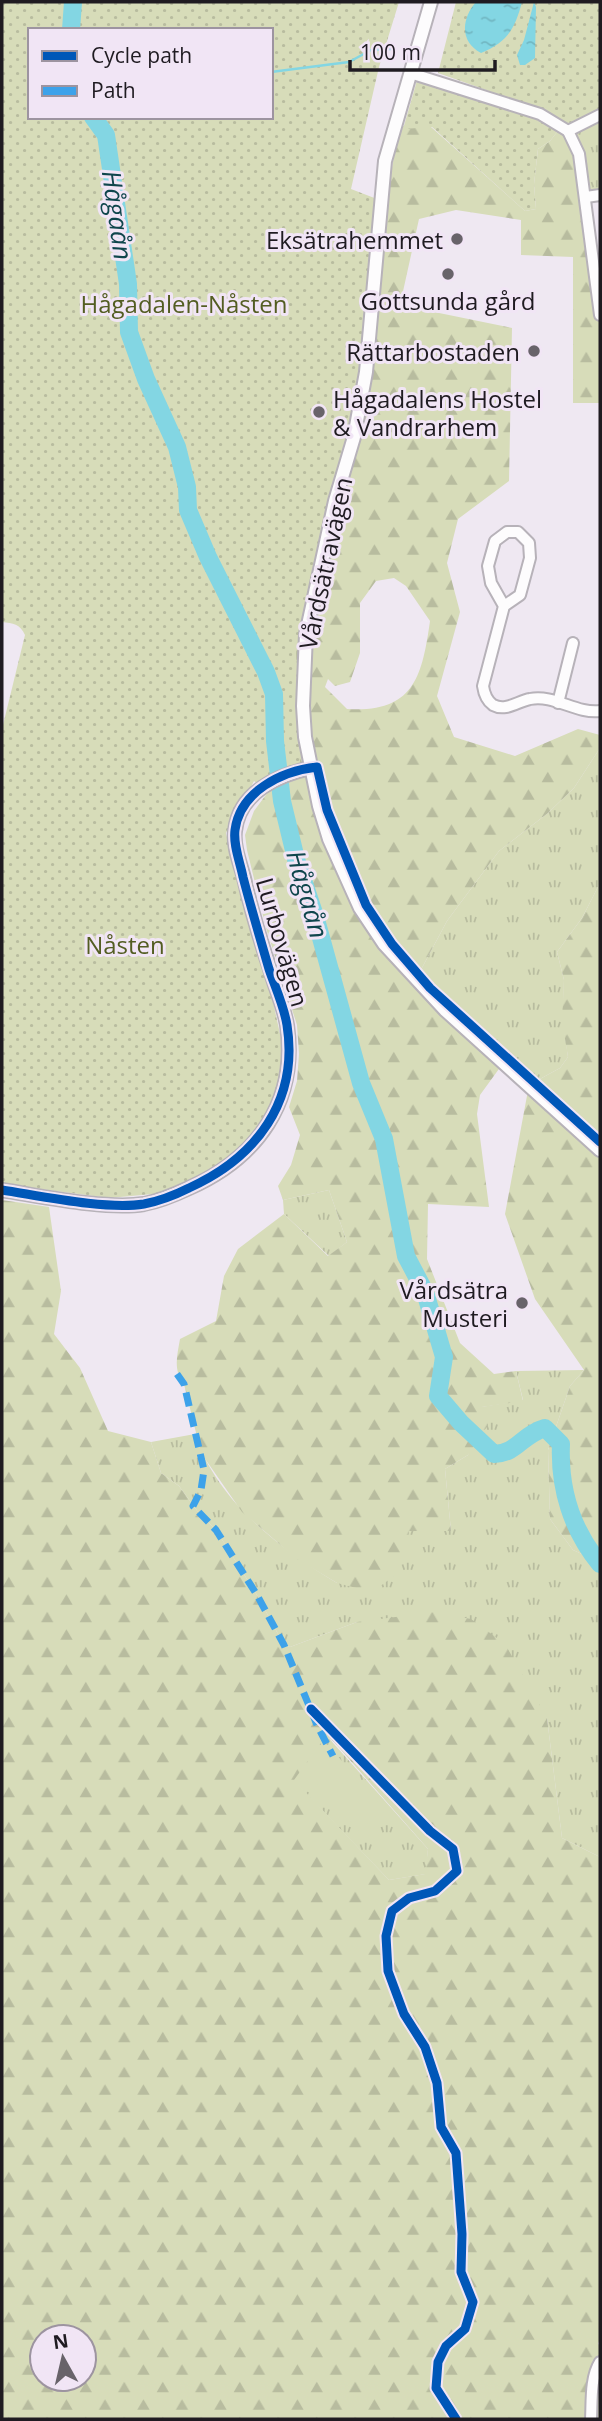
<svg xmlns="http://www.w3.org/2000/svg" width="602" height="2421" font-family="'Open Sans',sans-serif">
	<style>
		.grass { fill: url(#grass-tufts) }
		.forest { fill: url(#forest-firs); fill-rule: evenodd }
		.park { fill: url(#park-dots); fill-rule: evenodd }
		.garden { fill: #d7dcb9 }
		.water { fill: url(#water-ripples) }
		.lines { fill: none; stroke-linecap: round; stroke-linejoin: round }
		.stream { stroke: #83d6e3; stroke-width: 2.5 }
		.river { stroke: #83d6e3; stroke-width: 18 }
		.minor-casing { stroke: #b7b2b9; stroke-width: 14 }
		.tertiary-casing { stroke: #b7b2b9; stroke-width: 16 }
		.minor { stroke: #fdfcfd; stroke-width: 10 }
		.tertiary { stroke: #fdfcfd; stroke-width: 12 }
		.quiet { stroke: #3da2ea; stroke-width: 7; stroke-dasharray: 14 7; stroke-linecap: butt }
		.cycleway-casing { stroke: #f1e5f5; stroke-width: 13 }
		.cycleway { stroke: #0057b8; stroke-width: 9 }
		.poi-dot { fill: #68636a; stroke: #f1e5f5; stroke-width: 2.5 }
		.labels { text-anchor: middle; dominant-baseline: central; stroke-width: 6; stroke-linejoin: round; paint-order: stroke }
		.poi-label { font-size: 24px; fill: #1f1b21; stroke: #f1e5f5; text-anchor: end }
		.park-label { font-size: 24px; fill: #535d22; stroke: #f1e5f5 }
		.street-label { font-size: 24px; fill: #1f1b21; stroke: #f1e5f5 }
		.water-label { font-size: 26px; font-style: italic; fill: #0f464c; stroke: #f1e5f5 }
	</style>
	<defs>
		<pattern id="grass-tufts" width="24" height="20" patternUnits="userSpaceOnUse" patternTransform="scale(1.75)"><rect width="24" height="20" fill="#d7dcb9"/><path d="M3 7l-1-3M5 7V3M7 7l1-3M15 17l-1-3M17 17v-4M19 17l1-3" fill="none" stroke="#b8bc9f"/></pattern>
		<pattern id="forest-firs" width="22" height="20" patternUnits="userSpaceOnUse" patternTransform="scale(1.75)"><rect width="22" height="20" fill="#d7dcb9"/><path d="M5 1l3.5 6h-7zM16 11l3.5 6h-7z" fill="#b8bc9f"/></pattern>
		<pattern id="park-dots" width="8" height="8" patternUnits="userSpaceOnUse" patternTransform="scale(1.75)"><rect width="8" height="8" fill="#d7dcb9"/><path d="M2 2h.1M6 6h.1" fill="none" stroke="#b8bc9f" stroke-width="1.8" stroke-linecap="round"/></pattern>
		<pattern id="water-ripples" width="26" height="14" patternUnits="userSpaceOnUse" patternTransform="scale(1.75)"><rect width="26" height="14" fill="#83d6e3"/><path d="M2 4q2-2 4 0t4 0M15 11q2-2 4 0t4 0" fill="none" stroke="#71b7c2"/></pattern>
	</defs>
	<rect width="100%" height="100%" fill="#efe8f2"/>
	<g class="grass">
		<path d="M600,115V190L593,191L589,188L584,159L577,140V126Z"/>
		<path d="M600,748V883L582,918L557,952L564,980L563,1021L568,1057L560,1068L529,1085L416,979L447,921L499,851L548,813L574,788Z"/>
		<path d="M329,1190L347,1242L329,1256L284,1214L283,1200Z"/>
		<path d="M584,1370L570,1386L548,1450L550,1519L573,1550L600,1562V1857L562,1838L547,1718L357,1622L290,1647L284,1645L257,1595L216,1530L198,1512L179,1486L161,1473L151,1442L195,1434C216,1500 280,1549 337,1583L409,1531H451L445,1469L468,1455L481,1407L523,1400L516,1371Z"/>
		<path d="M326,1735L428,1849L426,1874L389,1880L293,1780Z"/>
	</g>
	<g class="forest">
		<path d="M401,126L431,127L525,211L536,209L534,184L538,149L550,141L561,127L579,154L600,315L599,403H573V257L521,255V220L456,210L419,219L400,305L512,328L509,481L458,519L447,563L460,612L437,696L454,737L515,756L578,729L600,735V748L574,788L548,813L499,851L447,921L416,979L504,1062L480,1095L477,1114L489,1207L428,1204L427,1259L460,1343L494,1374L516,1371L523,1401L482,1407L488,1425L468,1455L445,1469L451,1531H409L397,1574L372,1592L337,1583L297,1559L242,1512L201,1453L184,1384C173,1370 177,1356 180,1339L216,1321L224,1276L238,1249L284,1214L328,1256L347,1242L329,1190L283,1200L278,1186L291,1165L300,1135L289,1107L297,1081L299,1054L297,1025L266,928L247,850L245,835L254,811L268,792L254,781L196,489L350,475C360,441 369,406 373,371C382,290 380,205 401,126ZM394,578L406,586L430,621C422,677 414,713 347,709L325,687L328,679L335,686L350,682L360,653V603L376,581Z"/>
		<path d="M600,883V1562L573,1550L550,1519L548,1450L570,1386L584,1370L535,1299L505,1214L529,1085L560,1068L568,1057L562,1021L564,980L557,952L582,918Z"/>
		<path d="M2,1200L49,1207L61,1291L54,1334L80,1368L108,1431L151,1442L161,1473L179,1486L198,1512L216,1530L257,1595L284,1645L290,1647L357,1622L434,1612L471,1619L505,1644L547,1718L562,1838L600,1857V2338L598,2344L600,2345V2419H2ZM326,1736L334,1742L428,1849L425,1874L389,1880L294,1780ZM42,2337H84V2379H42Z"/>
	</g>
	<g class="park">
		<path d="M2,2H399L379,67L351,189L377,199L356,401L296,650L300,763L254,781L226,833L239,890L262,951L282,1043L284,1080L271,1113L235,1156L175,1192L109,1198L2,1184V729L25,635C20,624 13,623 2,622ZM30,30H271V117H30Z"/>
		<path d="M456,2H600V108L561,127L550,141L538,149L534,184L536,209L525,211L432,127L403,129L418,77L534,111L517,101L438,73Z"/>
	</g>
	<path class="garden" d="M335,1753L384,1809L359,1831L310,1776Z"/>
	<g class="water">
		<path d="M476,2H522C515,28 508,42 481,53C460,42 461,19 476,2Z"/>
		<path d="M534,2L536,7L535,58L525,65H520L517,55L524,40Z"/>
	</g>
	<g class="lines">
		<path class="stream" d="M271,72L349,62L371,50L392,49"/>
		<g class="river">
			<path d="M71,30L73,2"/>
			<path d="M93,117L106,135L128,284L129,332L146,379L177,447L187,487L188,510L208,557L266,672L274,694L275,741L282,801L296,859L315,916L361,1083L384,1139L406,1256L425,1292L444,1357L438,1396L461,1423L494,1454C518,1453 521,1435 545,1428L561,1444C559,1488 572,1530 600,1564"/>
		</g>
		<g class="minor-casing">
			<g id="minor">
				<path d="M410,73L540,114L568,131L600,115"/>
				<path d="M568,131L579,154L600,315"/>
				<path d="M586,197L600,195"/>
				<path d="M504,606L491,583L488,566L495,541L507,532H518L529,543L530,558L520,595L504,606L483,686C484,693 486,700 493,705C506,712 518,701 530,699C554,694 576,714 600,711"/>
				<path d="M558,703L573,643"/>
				<path d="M591,2419C592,2401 590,2378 600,2362"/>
			</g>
		</g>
		<g class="tertiary-casing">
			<g id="tertiary">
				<path d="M431,2L385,161L366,372L354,437L335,501L306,634L303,706L305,737L319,806L329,839L360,908L384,944L445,1010L600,1150"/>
				<path d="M2,1190C41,1196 106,1210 144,1204C160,1201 174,1195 189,1188C257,1158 298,1102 287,1025C284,1007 275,987 270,969C260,939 251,909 244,878C240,863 233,846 235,831C239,792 278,775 311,768"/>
			</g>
		</g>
		<use href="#minor" class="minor"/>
		<use href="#tertiary" class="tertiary"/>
		<path class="quiet" d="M177,1374L184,1384L204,1470L201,1490L193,1506L216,1530L257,1595L284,1645L317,1725L333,1756"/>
		<g class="cycleway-casing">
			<g id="cycleway">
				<path d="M2,1190C41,1196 106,1210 144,1204C160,1201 175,1195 189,1188C256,1158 299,1101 287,1025C284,1006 275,987 269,969C260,938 251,908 243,877C240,862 233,845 235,830C240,791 282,771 317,767L327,810L366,905L392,944L430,988L600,1142"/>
				<path d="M311,1709L430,1831L453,1849L457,1871L435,1891L409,1898L392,1911L386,1936L388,1971L404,2014L425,2047L437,2083L441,2127L456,2153L462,2234L461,2272L473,2302L465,2329L446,2346L438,2362L436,2388L456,2419"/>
			</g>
		</g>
		<use href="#cycleway" class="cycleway"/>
	</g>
	<g class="poi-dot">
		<circle cx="457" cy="239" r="7"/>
		<circle cx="448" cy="274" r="7"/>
		<circle cx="534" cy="351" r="7"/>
		<circle cx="319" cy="412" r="7"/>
		<circle cx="522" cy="1303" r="7"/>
	</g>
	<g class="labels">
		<g class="poi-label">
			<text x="443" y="239">Eksätrahemmet</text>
			<text x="448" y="300" text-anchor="middle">Gottsunda gård</text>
			<text x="520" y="351">Rättarbostaden</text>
			<text x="333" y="398" text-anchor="start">Hågadalens Hostel<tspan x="333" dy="28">&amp; Vandrarhem</tspan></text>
			<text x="508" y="1289">Vårdsätra<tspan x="508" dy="28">Musteri</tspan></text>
		</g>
		<g class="park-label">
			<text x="184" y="303">Hågadalen-Nåsten</text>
			<text x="125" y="944">Nåsten</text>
		</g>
		<g class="street-label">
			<text transform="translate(325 563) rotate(-78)">Vårdsätravägen</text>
			<text transform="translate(283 942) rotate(74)">Lurbovägen</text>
		</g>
		<g class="water-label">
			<text transform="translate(118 215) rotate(82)">Hågaån</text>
			<text transform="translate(308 894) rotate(74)">Hågaån</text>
		</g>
	</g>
	<rect width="602" height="2421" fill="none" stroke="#1f1b21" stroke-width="7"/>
	<rect x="28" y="28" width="245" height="91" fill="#f1e5f5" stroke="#9d94a0" stroke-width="2"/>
	<rect x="42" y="51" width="35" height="10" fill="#0057b8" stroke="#9d94a0" stroke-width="2"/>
	<text x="91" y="63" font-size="21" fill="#1f1b21">Cycle path</text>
	<rect x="42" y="86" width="35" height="10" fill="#3da2ea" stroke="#9d94a0" stroke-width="2"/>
	<text x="91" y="98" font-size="21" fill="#1f1b21">Path</text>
	<g transform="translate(63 2358) rotate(352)"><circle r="33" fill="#f1e5f5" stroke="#9d94a0" stroke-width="2"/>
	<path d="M0-5L12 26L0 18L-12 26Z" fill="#68636a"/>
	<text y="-10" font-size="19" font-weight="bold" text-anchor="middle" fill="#1f1b21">N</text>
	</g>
	<path d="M350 60v10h145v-10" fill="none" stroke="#1f1b21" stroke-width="3.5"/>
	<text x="360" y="60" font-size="21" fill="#1f1b21" stroke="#f1e5f5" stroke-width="5" paint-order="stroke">100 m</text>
</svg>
